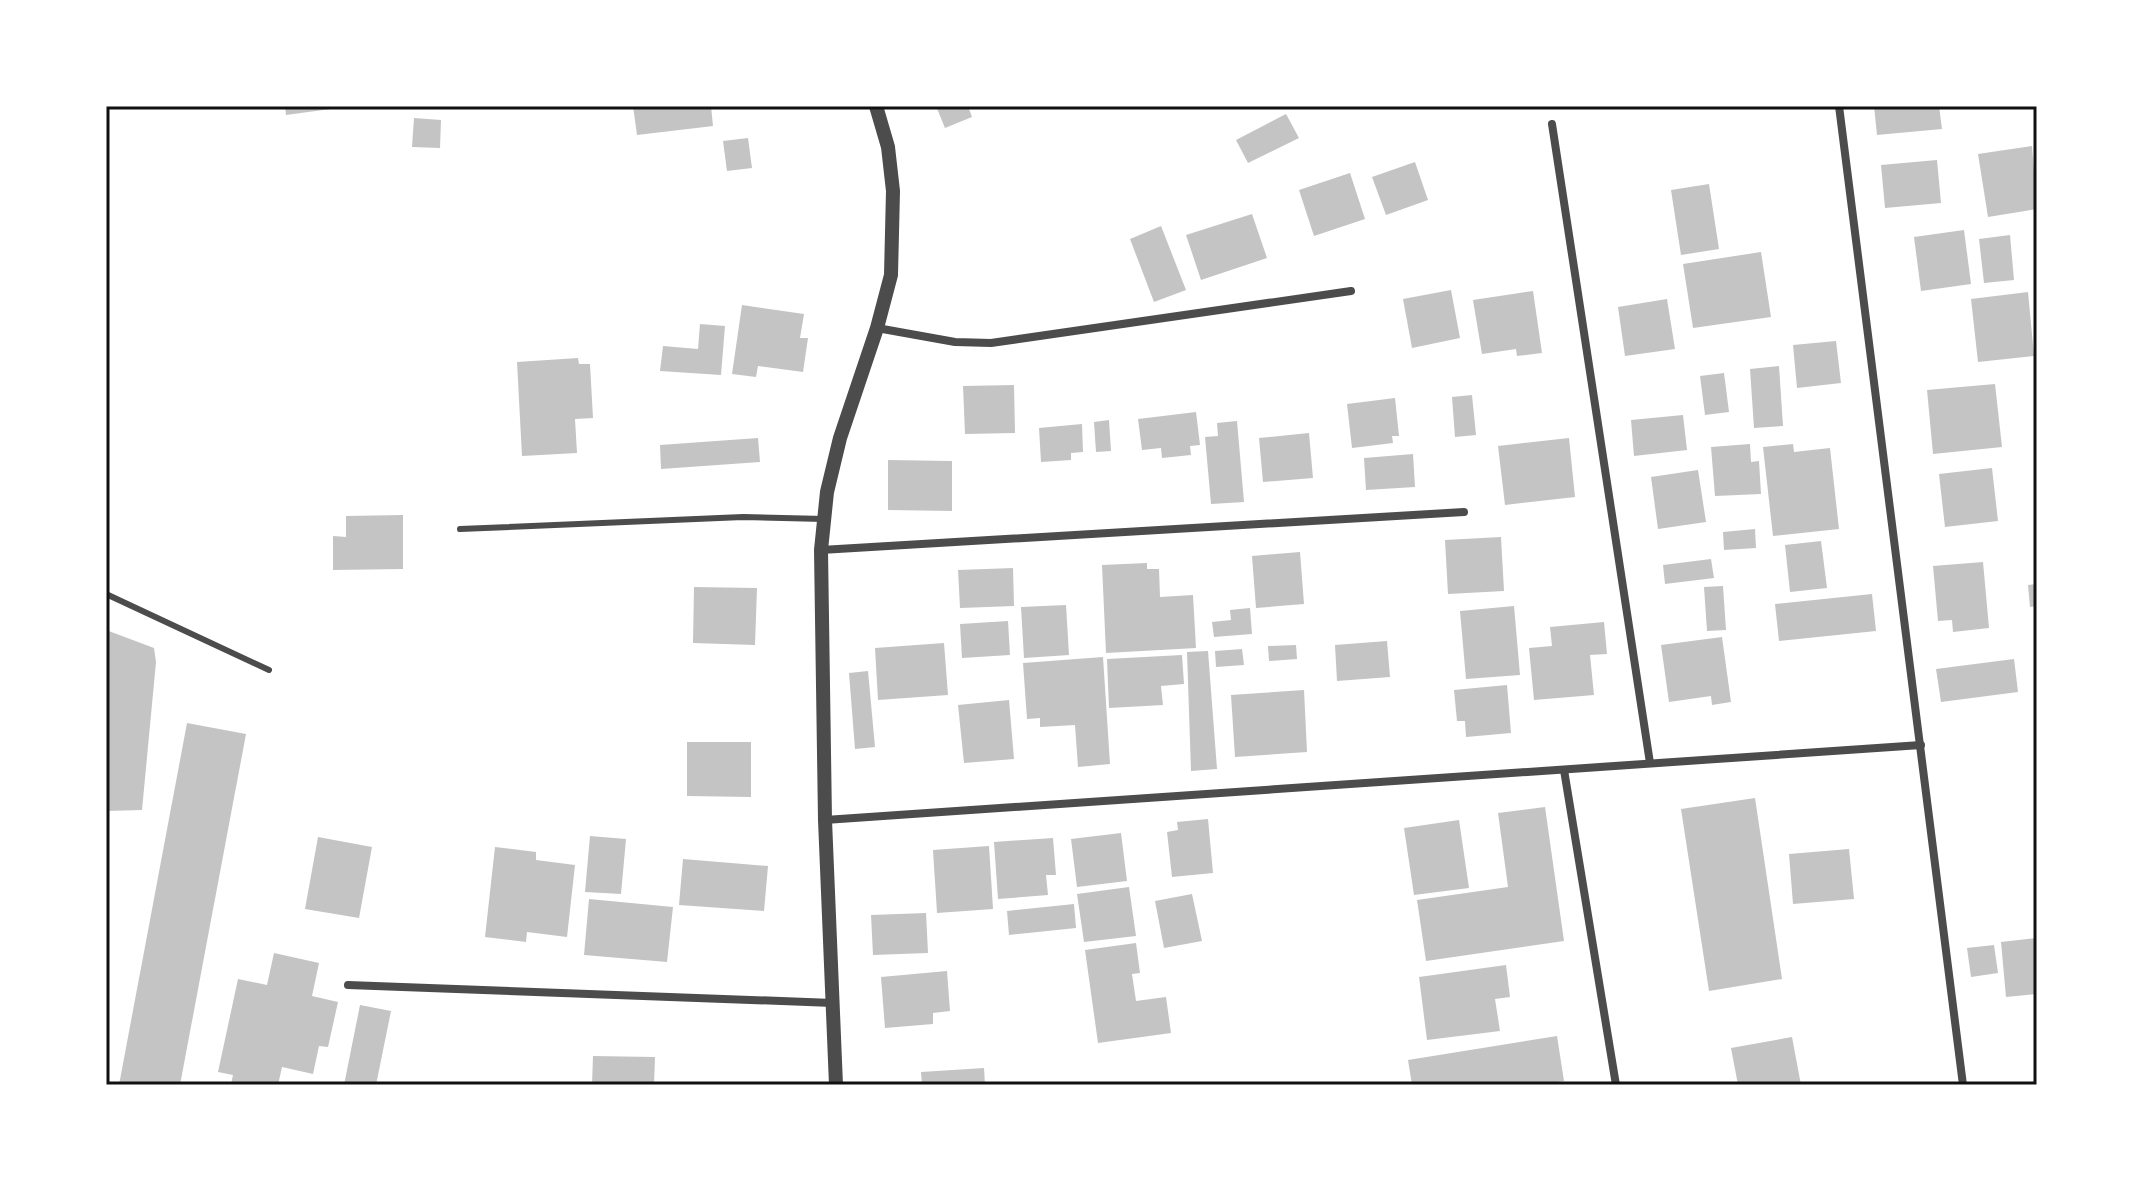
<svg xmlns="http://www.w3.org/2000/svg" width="2143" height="1191" font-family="Roboto,sans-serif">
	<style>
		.building { fill: #c4c4c4 }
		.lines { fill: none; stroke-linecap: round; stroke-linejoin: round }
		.service { stroke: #4c4c4c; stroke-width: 6 }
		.minor { stroke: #4c4c4c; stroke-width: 8 }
		.tertiary { stroke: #4c4c4c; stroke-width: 14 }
		.neatline { fill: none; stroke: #111; stroke-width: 3 }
	</style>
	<rect width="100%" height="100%" fill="#fff"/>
	<g class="building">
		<path d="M285,106H338V108L286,115Z"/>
		<path d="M633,106H711L713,126L637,135Z"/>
		<path d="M936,106H968L972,117L945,128Z"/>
		<path d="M1874,106H1939L1942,129L1877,135Z"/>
		<path d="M1286,114L1299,138L1248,163L1236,140Z"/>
		<path d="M414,118L441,120L440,148L412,147Z"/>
		<path d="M748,138L752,168L727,171L723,141Z"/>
		<path d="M2032,146L2037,209L1988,217L1978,154Z"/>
		<path d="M1937,160L1941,203L1885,208L1881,165Z"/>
		<path d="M1415,162L1428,200L1386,215L1372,177Z"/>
		<path d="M1350,173L1365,219L1314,236L1299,190Z"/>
		<path d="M1709,184L1719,249L1681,255L1671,190Z"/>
		<path d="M1252,214L1267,258L1201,280L1186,235Z"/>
		<path d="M1161,226L1186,290L1154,302L1130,239Z"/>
		<path d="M1964,230L1971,284L1921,291L1914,237Z"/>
		<path d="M2010,235L2014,280L1984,283L1979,239Z"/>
		<path d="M1761,252L1771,317L1693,328L1683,264Z"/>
		<path d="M1451,290L1460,338L1412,348L1403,299Z"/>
		<path d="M1533,291L1542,353L1517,356L1516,349L1482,354L1473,300Z"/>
		<path d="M2028,292L2034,356L1978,362L1971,299Z"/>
		<path d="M1667,299L1675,349L1625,356L1618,307Z"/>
		<path d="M742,305L804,314L800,338H808L803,372L758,366L756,377L732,374Z"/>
		<path d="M700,324L725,326L721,375L660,371L663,346L698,349Z"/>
		<path d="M1836,341L1841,383L1797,388L1793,345Z"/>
		<path d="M578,358L579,364H590L593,418L575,419L577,453L522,456L517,362Z"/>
		<path d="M1779,366L1783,426L1754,428L1750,369Z"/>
		<path d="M1724,373L1729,412L1705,415L1700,376Z"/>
		<path d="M1995,384L2002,447L1933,454L1927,390Z"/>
		<path d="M1014,385L1015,433L965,434L963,386Z"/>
		<path d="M1472,395L1476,435L1455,437L1452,397Z"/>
		<path d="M1395,398L1399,436H1392L1393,443L1352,448L1347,404Z"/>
		<path d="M1196,412L1200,445L1190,446L1191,455L1162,458L1161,448L1142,450L1138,419Z"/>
		<path d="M1683,415L1687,450L1634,456L1631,420Z"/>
		<path d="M1109,420L1111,451L1096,452L1094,422Z"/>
		<path d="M1237,421L1244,502L1211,504L1205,437L1218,436L1217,423Z"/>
		<path d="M1082,424L1083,452L1071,453V460L1041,462L1039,428Z"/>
		<path d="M1309,433L1313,478L1263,482L1259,438Z"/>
		<path d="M758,438L760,462L661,469L660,445Z"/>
		<path d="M1569,438L1575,497L1505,505L1498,446Z"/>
		<path d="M1750,444L1751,462L1759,461L1761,494L1715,496L1711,447Z"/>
		<path d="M1793,444L1794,452L1830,448L1839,529L1773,536L1763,447Z"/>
		<path d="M1413,454L1415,487L1366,490L1364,458Z"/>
		<path d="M888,460L952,461V511L888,510Z"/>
		<path d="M1992,468L1998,521L1945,527L1939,474Z"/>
		<path d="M1698,470L1706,522L1658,529L1651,477Z"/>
		<path d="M403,515V569L333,570V536L346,537V516Z"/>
		<path d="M1755,529L1756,548L1724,550L1723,532Z"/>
		<path d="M1501,537L1504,591L1448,594L1445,540Z"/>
		<path d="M1821,541L1827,588L1790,592L1785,545Z"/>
		<path d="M1300,552L1304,604L1256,608L1252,556Z"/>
		<path d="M1711,559L1714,578L1665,584L1663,565Z"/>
		<path d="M1983,562L1989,628L1953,632L1952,620L1938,621L1933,566Z"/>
		<path d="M1147,563V569H1159L1160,597L1193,595L1196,648L1106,653L1102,565Z"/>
		<path d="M1013,568L1014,606L960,608L958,570Z"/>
		<path d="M2037,584V606L2030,607L2028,585Z"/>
		<path d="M1723,586L1726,630L1707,631L1704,587Z"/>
		<path d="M694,587L757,588L755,645L693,643Z"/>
		<path d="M1872,594L1876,631L1779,641L1775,604Z"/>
		<path d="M1066,605L1069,655L1024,658L1021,607Z"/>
		<path d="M1514,606L1520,675L1466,679L1460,611Z"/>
		<path d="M1250,608L1252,634L1214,637L1212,622L1231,620L1230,610Z"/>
		<path d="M1008,621L1010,655L962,658L960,624Z"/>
		<path d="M1604,622L1607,654L1590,655L1594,695L1534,700L1529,648L1552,646L1550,627Z"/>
		<path d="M106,630L154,648L156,662L142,810L106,811Z"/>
		<path d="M1722,637L1731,702L1712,705L1711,696L1669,702L1661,645Z"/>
		<path d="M1387,641L1390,677L1337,681L1335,645Z"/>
		<path d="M944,643L948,695L878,700L875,648Z"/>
		<path d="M1296,645L1297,659L1269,661L1268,646Z"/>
		<path d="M1242,649L1244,665L1216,667L1215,651Z"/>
		<path d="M1208,651L1217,769L1191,771L1187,652Z"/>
		<path d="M1182,655L1184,684L1161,686L1163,705L1109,708L1107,659Z"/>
		<path d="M1103,657L1110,764L1078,767L1075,725L1040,727V718L1027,719L1023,663Z"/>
		<path d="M2014,659L2018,692L1941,702L1936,669Z"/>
		<path d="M868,671L875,747L855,749L849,673Z"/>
		<path d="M1507,685L1511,733L1466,737L1465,721H1457L1454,690Z"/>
		<path d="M1304,690L1307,752L1235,757L1231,695Z"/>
		<path d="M1009,700L1014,759L964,763L958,705Z"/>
		<path d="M187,723L246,734L180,1085H119Z"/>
		<path d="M687,742H751V797L687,796Z"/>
		<path d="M1755,798L1782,979L1709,991L1681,809Z"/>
		<path d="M1545,807L1564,941L1426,961L1417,900L1508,887L1498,813Z"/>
		<path d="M1208,819L1213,873L1172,877L1167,832L1178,830L1177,822Z"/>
		<path d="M1459,820L1469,888L1414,895L1404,828Z"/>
		<path d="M1121,833L1127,881L1077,887L1071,839Z"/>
		<path d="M590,836L626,839L621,894L585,892Z"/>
		<path d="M318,837L372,847L359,918L305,909Z"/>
		<path d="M1053,838L1056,875H1046L1048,895L998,899L994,842Z"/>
		<path d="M989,846L993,909L937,913L933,850Z"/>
		<path d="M495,847L536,852V860L575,865L567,937L527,932L526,942L485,937Z"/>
		<path d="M1849,849L1854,899L1793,904L1789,854Z"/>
		<path d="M683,859L768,866L764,911L679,905Z"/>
		<path d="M1129,887L1136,936L1084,942L1077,894Z"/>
		<path d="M1192,894L1202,941L1164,948L1155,901Z"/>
		<path d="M589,899L673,907L667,962L584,955Z"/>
		<path d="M1074,904L1076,928L1009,935L1007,911Z"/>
		<path d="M926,913L928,953L873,955L871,915Z"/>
		<path d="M2037,938V994L2006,997L2001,942Z"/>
		<path d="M1136,943L1140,973L1132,974L1136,1001L1166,997L1171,1033L1098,1043L1085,950Z"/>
		<path d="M1994,945L1998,973L1971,977L1967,948Z"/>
		<path d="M274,953L319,963L312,996L338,1002L328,1047L319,1046L313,1074L282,1067L278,1085L231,1084L233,1075L218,1072L238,979L267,985Z"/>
		<path d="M1506,965L1510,997L1495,999L1500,1031L1427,1040L1419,977Z"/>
		<path d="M947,971L950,1011L933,1013V1024L885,1028L881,977Z"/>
		<path d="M360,1005L391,1011L376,1085H344Z"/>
		<path d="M1557,1036L1564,1081L1537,1085H1412L1408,1060Z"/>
		<path d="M1792,1037L1801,1085H1738L1731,1048Z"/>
		<path d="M593,1056L655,1057L654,1085H592Z"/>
		<path d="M984,1068L985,1085H922L921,1072Z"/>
	</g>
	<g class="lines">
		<g class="service">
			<path d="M460,529L743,517L824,519"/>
			<path d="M106,594L269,670"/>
		</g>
		<g class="minor">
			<path d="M1839,106L1963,1085"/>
			<path d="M1552,124L1650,763"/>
			<path d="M877,328L955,342L991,343L1351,291"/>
			<path d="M821,550L1464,512"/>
			<path d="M1564,770L1616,1085"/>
			<path d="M825,820L1921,745"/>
			<path d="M348,985L833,1003"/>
		</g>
		<path class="tertiary" d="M836,1085L825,820L821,550L827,492L840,438L877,328L891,275L893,191L888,147L876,106"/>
	</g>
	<rect width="2143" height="1191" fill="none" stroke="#ffffff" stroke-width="216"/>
	<rect x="108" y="108" width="1927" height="975" class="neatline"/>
</svg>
